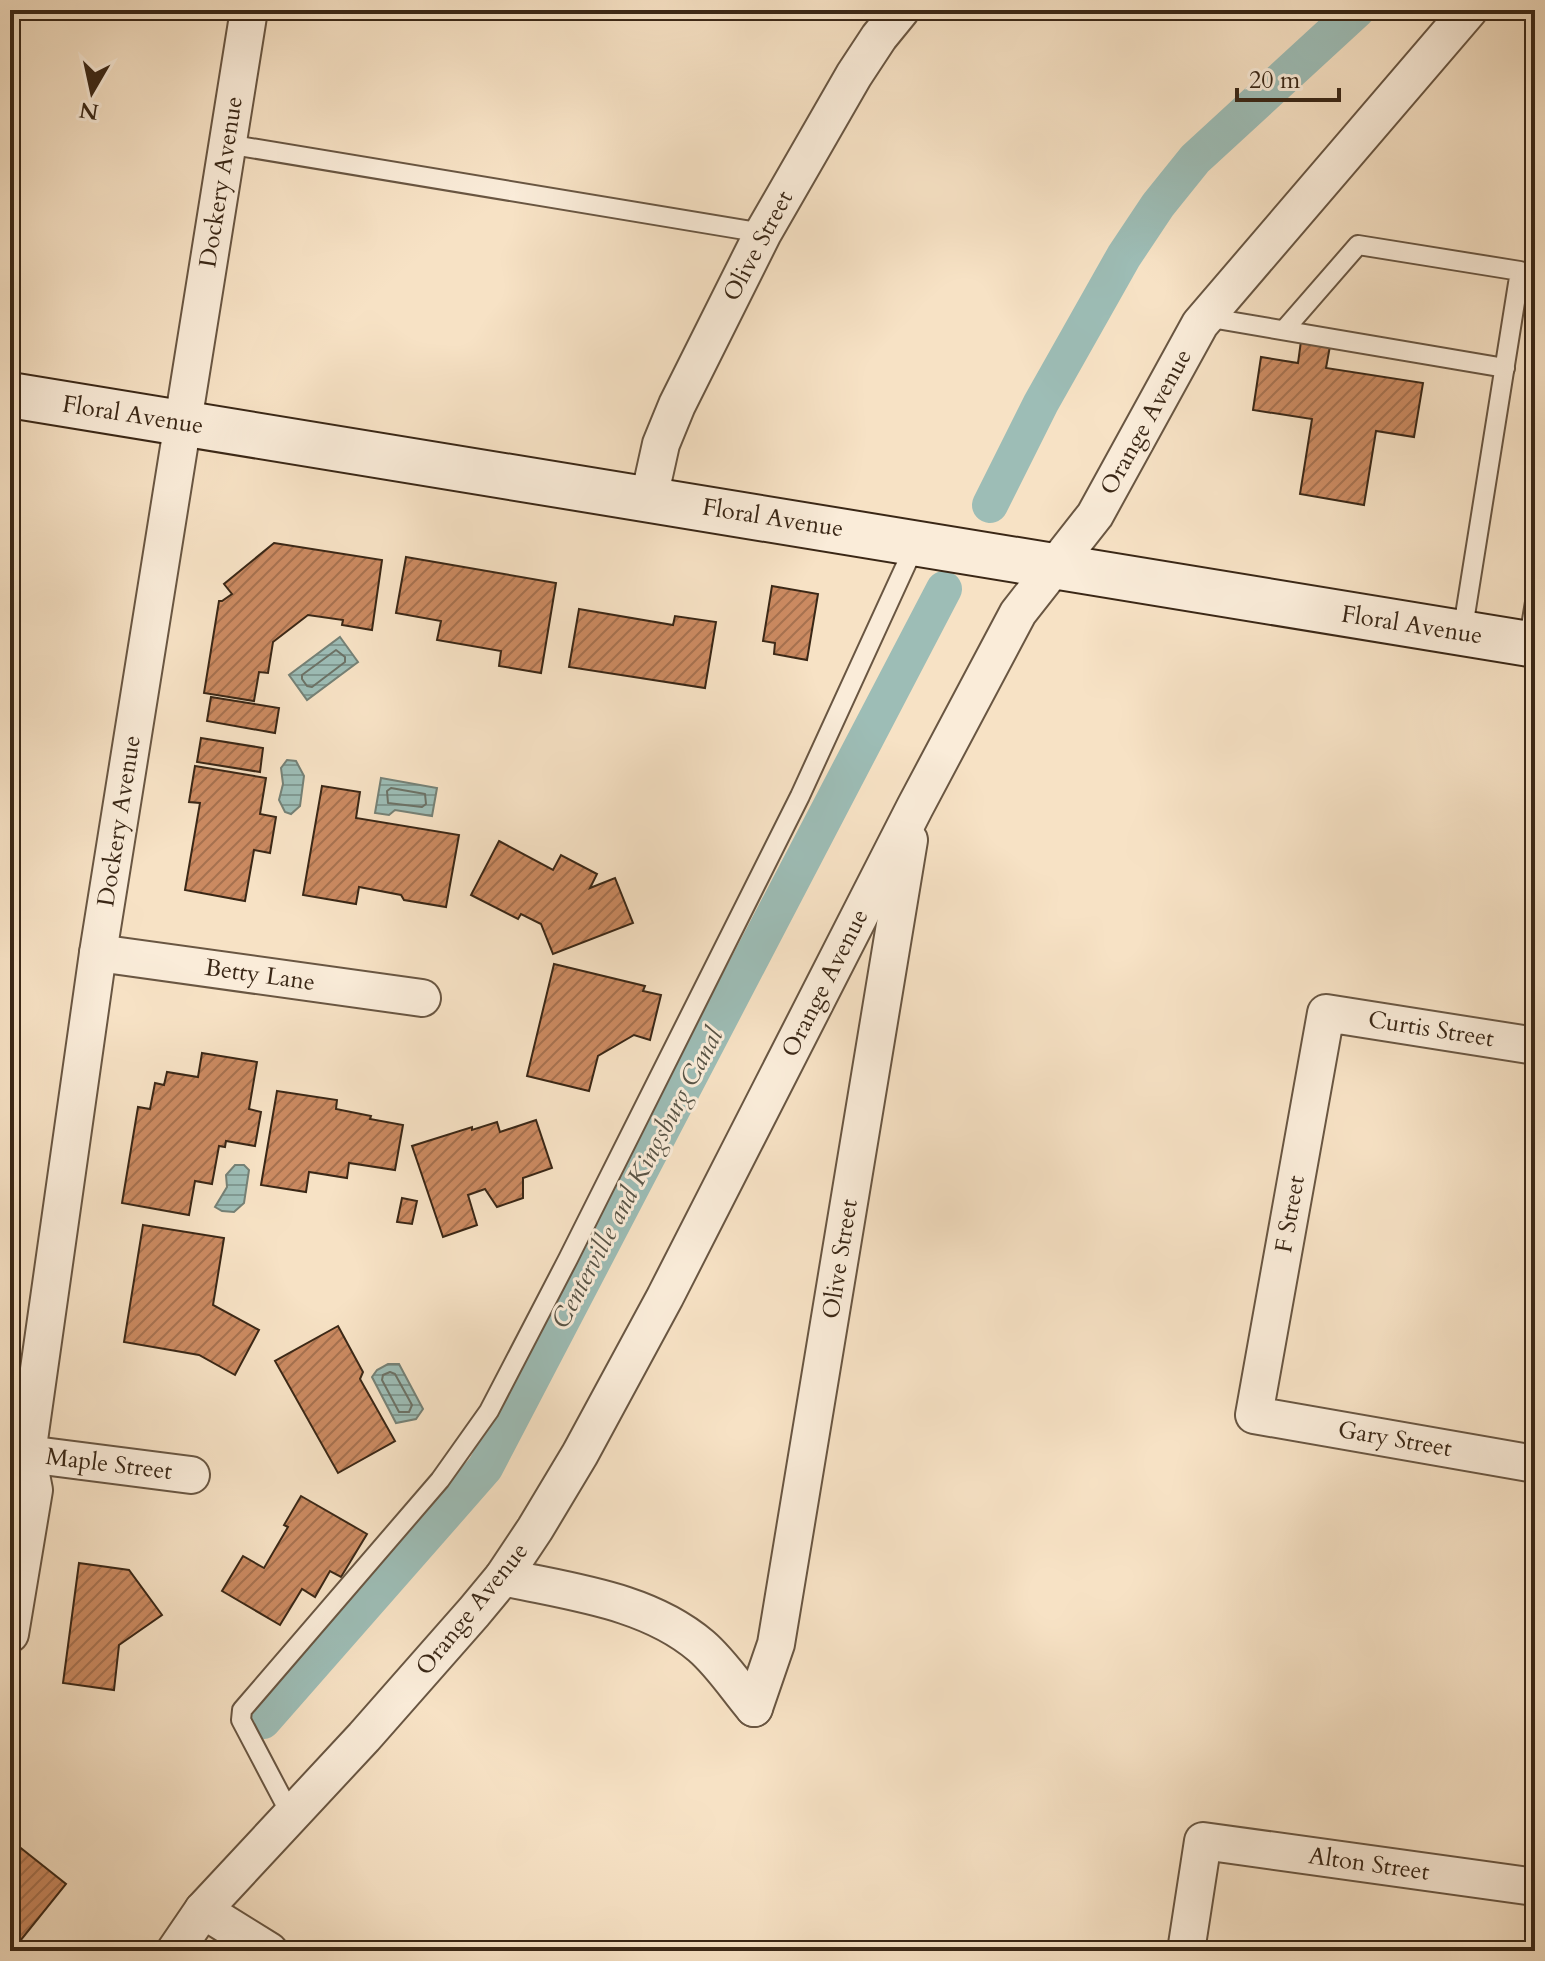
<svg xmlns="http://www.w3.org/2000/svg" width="1545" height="1961" font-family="Cardo,serif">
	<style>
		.water { fill: url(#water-rules); stroke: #758176; stroke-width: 2 }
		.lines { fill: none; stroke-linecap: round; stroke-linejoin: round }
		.shore { stroke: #6c7266; stroke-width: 2 }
		.canal { stroke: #9dbdb6; stroke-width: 36 }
		.building { fill: url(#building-hatch); stroke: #3a2716; stroke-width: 2 }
		.lane-casing { stroke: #695642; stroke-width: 22 }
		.street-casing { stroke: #695642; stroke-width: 40 }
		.secondary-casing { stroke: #3a2716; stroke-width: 48 }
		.lane { stroke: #faecd9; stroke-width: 18 }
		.street { stroke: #faecd9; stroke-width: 36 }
		.secondary { stroke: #faecd9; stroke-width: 44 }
		.labels { text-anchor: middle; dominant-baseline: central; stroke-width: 6; stroke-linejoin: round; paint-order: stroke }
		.street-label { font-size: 24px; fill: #3a2716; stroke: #faecd9 }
		.water-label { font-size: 26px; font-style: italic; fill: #585446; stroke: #faecd9 }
	</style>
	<defs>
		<pattern id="water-rules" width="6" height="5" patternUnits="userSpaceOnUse" patternTransform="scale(2)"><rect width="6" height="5" fill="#9dbdb6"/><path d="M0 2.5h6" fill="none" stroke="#819a93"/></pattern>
		<pattern id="building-hatch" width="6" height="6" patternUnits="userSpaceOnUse" patternTransform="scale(2)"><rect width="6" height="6" fill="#cb8a61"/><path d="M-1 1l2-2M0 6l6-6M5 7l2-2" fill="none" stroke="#a6714f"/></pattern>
	</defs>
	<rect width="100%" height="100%" fill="#f7e2c5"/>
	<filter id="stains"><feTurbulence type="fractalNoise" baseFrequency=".0025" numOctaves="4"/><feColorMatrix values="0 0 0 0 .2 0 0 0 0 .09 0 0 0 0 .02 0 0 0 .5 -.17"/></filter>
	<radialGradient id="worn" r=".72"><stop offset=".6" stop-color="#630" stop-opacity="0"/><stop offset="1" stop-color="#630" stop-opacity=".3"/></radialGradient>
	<g class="water">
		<path d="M340,637L358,662L307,700L289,675Z"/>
		<path d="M287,760L296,761L304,776L300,806L291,814L285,812L279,800L283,784L281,768Z"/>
		<path d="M381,778L437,788L432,816L395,810L389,815L375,813Z"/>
		<path d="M235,1165H244L249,1170L244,1203L234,1212L222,1211L215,1207L227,1187L226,1175Z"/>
		<path d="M388,1364H399L423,1409L416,1419L396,1423L372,1377L377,1370Z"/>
	</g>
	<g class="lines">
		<g class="shore">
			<path d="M336,650L345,657V662L312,687L307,686L302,679V675Z"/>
			<path d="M391,788L425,794L426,804L422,807L388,803L387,791Z"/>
			<path d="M390,1372L395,1374L412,1405L409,1412H399L382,1380L383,1375Z"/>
		</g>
		<g class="canal">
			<path d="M990,505L1041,403L1124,256L1158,205L1195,159L1357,10"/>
			<path d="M263,1721L485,1468L944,589"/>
		</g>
	</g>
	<g class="building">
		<path d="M1301,341L1330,346L1326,368L1423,383L1414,437L1376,431L1364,505L1300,494L1312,419L1253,410L1261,357L1298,363Z"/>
		<path d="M274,543L382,560L372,630L342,625L343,620L308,615L273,642L268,673L259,672L254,701L204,693L219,601H222L232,594L224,584Z"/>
		<path d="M406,557L556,583L541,673L499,666L501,651L437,640L441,621L396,613Z"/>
		<path d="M772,586L818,594L807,660L774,654L775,643L763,641Z"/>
		<path d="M579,609L673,625L675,616L716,622L705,688L569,667Z"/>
		<path d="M211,697L279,708L275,733L207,721Z"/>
		<path d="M201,738L263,748L260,772L197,762Z"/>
		<path d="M195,766L266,778L260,814L276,817L270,853L254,850L245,901L185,890L200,803L189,802Z"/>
		<path d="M322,786L360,792L356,818L459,835L446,907L404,900L401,895L359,887L356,904L303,895Z"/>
		<path d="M499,841L553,870L561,855L597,874L590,888L615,878L633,923L553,954L541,924L521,914L518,919L471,895Z"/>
		<path d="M554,964L645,986L643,991L661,995L650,1040L634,1035L598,1056L589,1091L527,1076Z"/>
		<path d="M202,1053L257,1062L249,1109L261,1112L255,1146L226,1141L225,1147L219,1146L212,1184L195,1181L189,1215L122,1203L138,1107L150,1109L155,1083L164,1085L167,1072L198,1077Z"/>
		<path d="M277,1091L337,1100L336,1109L371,1116L370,1119L403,1125L395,1170L349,1163L347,1178L309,1172L306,1192L261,1185Z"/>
		<path d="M536,1120L552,1168L523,1178V1198L497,1207L485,1189L468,1195L477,1225L443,1237L412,1146L472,1127V1130L497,1122L500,1132Z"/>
		<path d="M402,1198L417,1201L412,1224L397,1222Z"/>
		<path d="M143,1225L224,1238L213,1305L259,1330L235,1375L199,1355L124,1342Z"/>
		<path d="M338,1326L363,1372L360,1379L395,1441L338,1473L275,1361Z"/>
		<path d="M301,1496L367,1534L341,1577L330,1571L315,1597L302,1589L280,1625L222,1591L243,1556L264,1568L288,1527L284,1525Z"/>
		<path d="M79,1563L129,1570L162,1615L119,1645L114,1690L63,1683Z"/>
		<path d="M17,1845L66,1884L16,1946L10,1941V1853Z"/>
	</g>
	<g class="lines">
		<g class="lane-casing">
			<g id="lane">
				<path d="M227,144L763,233"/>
				<path d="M1205,317L1505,368"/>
				<path d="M1284,330L1358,245L1520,271L1462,634"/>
				<path d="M1528,644L1535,602"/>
				<path d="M291,1815L241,1720L242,1710L440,1480L489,1411L568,1259L800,796L916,543"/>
			</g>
		</g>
		<g class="street-casing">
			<g id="street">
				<path d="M649,498L661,444L677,405L763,233L854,75L879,37L901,10"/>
				<path d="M98,953L422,998"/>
				<path d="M1535,1046L1326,1013L1254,1415L1535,1464"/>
				<path d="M27,1454L191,1475"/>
				<path d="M503,1577C570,1592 647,1600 701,1646C721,1663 737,1688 754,1708"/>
				<path d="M10,1634L34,1490L27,1454L98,953L249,10"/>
				<path d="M754,1708L776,1644L909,840"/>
				<path d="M203,1910L269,1951"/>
				<path d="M175,1951L203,1910L364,1737L474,1612L503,1577L535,1529L580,1454L665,1297L915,807L1018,613L1095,515L1200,324L1469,10"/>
				<path d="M1186,1951L1203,1841L1535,1887"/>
			</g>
		</g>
		<g class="secondary-casing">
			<path id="secondary" d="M10,395L1535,645"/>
		</g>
		<use href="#lane" class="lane"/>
		<use href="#street" class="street"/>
		<use href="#secondary" class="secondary"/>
	</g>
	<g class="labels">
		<g class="street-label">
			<text transform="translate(221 182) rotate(-81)">Dockery Avenue</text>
			<text transform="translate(758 246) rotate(-62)">Olive Street</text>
			<text transform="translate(133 415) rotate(9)">Floral Avenue</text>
			<text transform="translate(1146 422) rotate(-61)">Orange Avenue</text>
			<text transform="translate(773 518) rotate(9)">Floral Avenue</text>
			<text transform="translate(1412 625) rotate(9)">Floral Avenue</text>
			<text transform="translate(119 821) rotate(-81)">Dockery Avenue</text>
			<text transform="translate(260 975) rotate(8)">Betty Lane</text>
			<text transform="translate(825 983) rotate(-63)">Orange Avenue</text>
			<text transform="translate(1431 1029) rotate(9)">Curtis Street</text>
			<text transform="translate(1290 1214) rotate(-80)">F Street</text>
			<text transform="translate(840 1259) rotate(-81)">Olive Street</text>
			<text transform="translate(1395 1439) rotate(10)">Gary Street</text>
			<text transform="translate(109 1464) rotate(7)">Maple Street</text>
			<text transform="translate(472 1609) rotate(-51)">Orange Avenue</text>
			<text transform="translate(1369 1864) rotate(8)">Alton Street</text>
		</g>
		<g class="water-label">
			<text transform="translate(637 1178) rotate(-62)">Centerville and Kingsburg Canal</text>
		</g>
	</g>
	<rect width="1545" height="1961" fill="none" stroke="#f7e2c5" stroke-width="40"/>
	<rect x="12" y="12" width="1521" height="1937" fill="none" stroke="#3a2716" stroke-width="4"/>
	<rect x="20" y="20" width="1505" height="1921" fill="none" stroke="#3a2716" stroke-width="2"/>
	<g transform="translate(92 92) rotate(189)" stroke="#faecd9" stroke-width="6" paint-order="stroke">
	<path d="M0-6L14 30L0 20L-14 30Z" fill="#3a2716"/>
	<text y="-12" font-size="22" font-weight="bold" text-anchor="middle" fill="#3a2716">N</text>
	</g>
	<path d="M1237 88v12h102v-12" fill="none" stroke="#3a2716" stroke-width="4"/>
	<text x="1249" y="88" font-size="24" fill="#3a2716" stroke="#faecd9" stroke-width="6" paint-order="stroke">20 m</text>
	<rect width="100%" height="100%" filter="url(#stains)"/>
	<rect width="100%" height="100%" fill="url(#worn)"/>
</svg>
